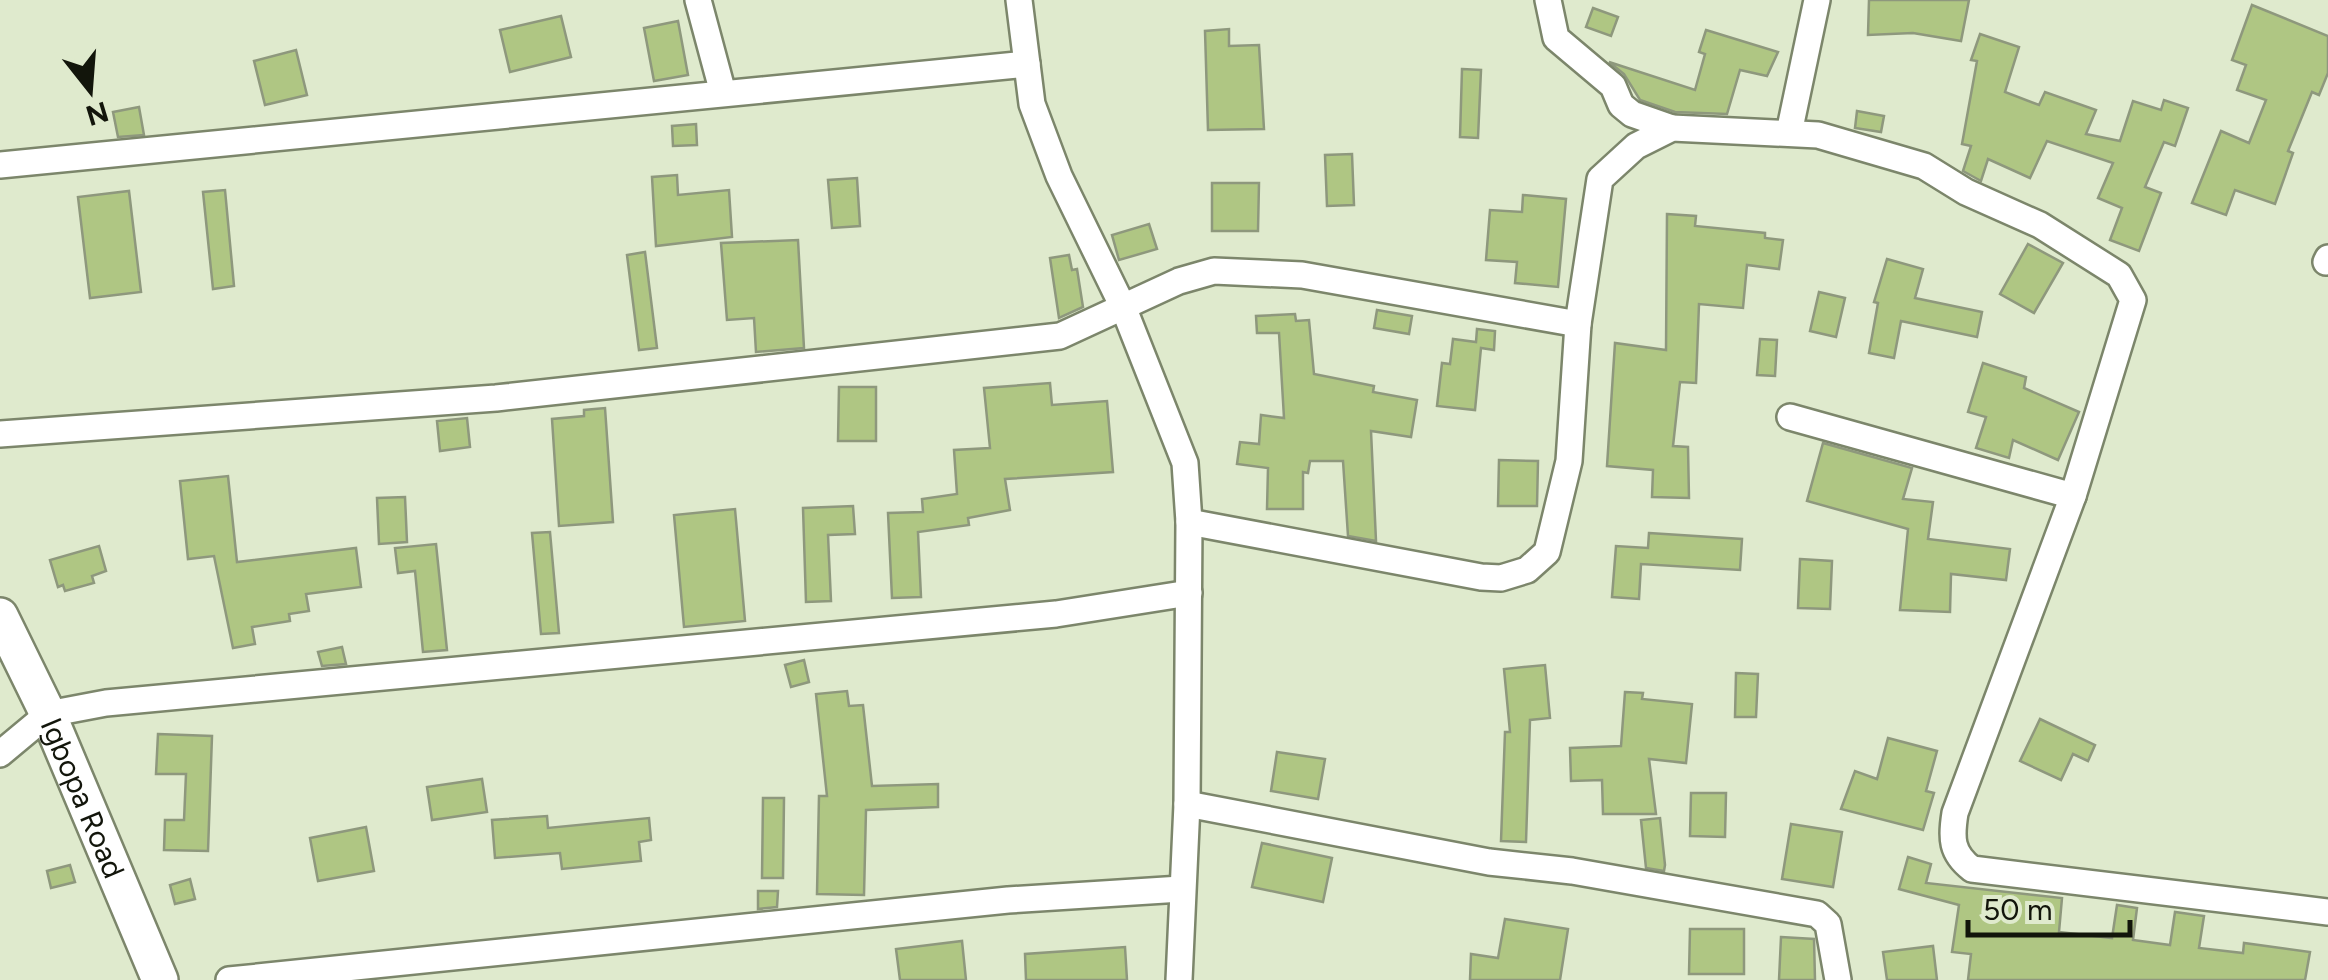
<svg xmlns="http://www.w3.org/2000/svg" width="2328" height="980" font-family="Figtree,sans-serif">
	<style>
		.building { fill: #afc683; stroke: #8e987d; stroke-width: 2.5 }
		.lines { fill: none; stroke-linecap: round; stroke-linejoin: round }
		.street-casing { stroke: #7c866b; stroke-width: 30 }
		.secondary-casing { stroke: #7c866b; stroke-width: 40 }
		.street { stroke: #fff; stroke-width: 25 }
		.secondary { stroke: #fff; stroke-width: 35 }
		.labels { text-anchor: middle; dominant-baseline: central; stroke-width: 10; stroke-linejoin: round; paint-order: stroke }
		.street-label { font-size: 30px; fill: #12150b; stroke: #dfeacd }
	</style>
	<rect width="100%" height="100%" fill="#dfeacd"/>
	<g class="building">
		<path d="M1869,0H1969L1961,41L1913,33L1868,35Z"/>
		<path d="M2252,5L2328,36V73L2319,95L2312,92L2288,151L2293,153L2275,204L2235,190L2226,215L2192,203L2221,131L2249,143L2266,100L2237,90L2246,65L2232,60Z"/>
		<path d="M1593,8L1618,17L1611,36L1586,27Z"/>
		<path d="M561,16L571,57L510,72L500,30Z"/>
		<path d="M678,21L688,75L654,81L644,28Z"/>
		<path d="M1229,29V46L1259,45L1264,129L1208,130L1205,31Z"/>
		<path d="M1706,30L1778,52L1767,76L1740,70L1727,114L1675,112L1640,100L1624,74L1609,62L1695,90L1705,54L1699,52Z"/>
		<path d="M1980,34L2019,47L2005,92L2039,105L2045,92L2096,110L2086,134L2120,141L2133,101L2161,110L2164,100L2188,108L2175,146L2164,142L2145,187L2161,193L2139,251L2110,240L2122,208L2098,198L2113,163L2047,141L2030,178L1988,159L1981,181L1963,171L1971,146L1962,144L1977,61L1971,60Z"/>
		<path d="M296,50L307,95L265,105L254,61Z"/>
		<path d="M1462,69L1481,70L1478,138L1460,137Z"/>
		<path d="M139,107L144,135L118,137L113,112Z"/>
		<path d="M1857,111L1884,116L1881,132L1855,128Z"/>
		<path d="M696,124L697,145L673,146L672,126Z"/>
		<path d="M1352,154L1354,205L1327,206L1325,155Z"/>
		<path d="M677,175L678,195L729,190L732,237L656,246L652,177Z"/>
		<path d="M857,178L860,226L832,228L828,180Z"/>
		<path d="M1212,183H1259L1258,231H1212Z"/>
		<path d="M225,190L234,286L213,289L203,192Z"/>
		<path d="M129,191L141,292L90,298L78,197Z"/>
		<path d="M1523,195L1566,199L1558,287L1515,283L1517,262L1486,260L1490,210L1522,212Z"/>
		<path d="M1667,214L1696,216L1695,226L1765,233V238L1783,240L1779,269L1747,265L1743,308L1699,304L1696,383L1680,382L1673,446L1688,447L1689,498L1652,497L1653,470L1607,466L1615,343L1666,350Z"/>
		<path d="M1149,224L1157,249L1119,260L1112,235Z"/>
		<path d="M798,240L804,348L756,352L754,318L727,320L721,243Z"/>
		<path d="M2028,244L2063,263L2034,313L2000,294Z"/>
		<path d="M645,252L657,348L639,350L627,255Z"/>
		<path d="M1069,255L1072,270L1077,269L1083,307L1059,318L1050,258Z"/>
		<path d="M1887,259L1923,269L1915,298L1982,312L1977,337L1901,321L1894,358L1869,353L1878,303L1874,302Z"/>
		<path d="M1819,292L1845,298L1836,337L1810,331Z"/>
		<path d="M1377,310L1412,316L1409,334L1374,328Z"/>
		<path d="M1295,314L1296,321L1309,320L1314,374L1374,386L1373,392L1417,400L1411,437L1371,431L1376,541L1348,536L1343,461H1310L1308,473L1303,472V509H1267L1268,468L1237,464L1240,442L1259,444L1261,415L1284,418L1279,333H1257L1256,316Z"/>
		<path d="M1477,329L1495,331L1494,350L1481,348L1475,410L1437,406L1442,363L1450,364L1453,339L1476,342Z"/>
		<path d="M1760,339L1777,340L1775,376L1757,375Z"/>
		<path d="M1983,363L2026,377L2024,388L2079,412L2058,460L2013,440L2009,458L1976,448L1986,417L1968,412Z"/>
		<path d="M1050,383L1052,405L1107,401L1113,472L1005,479L1010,510L968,518L969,525L918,532L921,597L892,598L888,513L923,512L922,499L957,494L954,450L990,448L984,388Z"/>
		<path d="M839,387H876V441H838Z"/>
		<path d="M605,408L613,522L559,526L552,419L584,416V410Z"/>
		<path d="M467,418L470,447L440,451L437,421Z"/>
		<path d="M1823,443L1912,468L1903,499L1933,502L1928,539L2010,549L2006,580L1951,574L1950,612L1900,610L1908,529L1807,501Z"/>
		<path d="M1499,460L1538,461L1537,506H1498Z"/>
		<path d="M228,476L237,562L356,548L361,587L306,594L309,611L289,614L290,621L252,627L255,644L233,648L214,556L188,559L180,481Z"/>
		<path d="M405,497L407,542L379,544L377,498Z"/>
		<path d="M853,506L855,534L828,535L831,601L806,602L803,508Z"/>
		<path d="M735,509L745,621L684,627L674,515Z"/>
		<path d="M550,532L559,633L541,634L532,533Z"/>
		<path d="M1649,533L1742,539L1740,570L1641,564L1639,599L1612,597L1616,546L1648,548Z"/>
		<path d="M436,544L447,650L423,652L415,571L398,573L395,548Z"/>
		<path d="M99,546L106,571L92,576L94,583L65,591L63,585L58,587L50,560Z"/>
		<path d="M1800,559L1832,561L1830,609L1798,608Z"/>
		<path d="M342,647L346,664L322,666L318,652Z"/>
		<path d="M804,660L809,682L791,687L785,665Z"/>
		<path d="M1545,665L1550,718L1530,720L1526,842L1501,841L1505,732H1510L1504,669Z"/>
		<path d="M1736,673L1758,674L1756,717H1735Z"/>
		<path d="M847,691L849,706L863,705L872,786L938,784V807L866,810L864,895L817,894L819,796H827L816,694Z"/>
		<path d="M1625,692L1643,693L1642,699L1692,704L1686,763L1649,759L1656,814H1603L1602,780L1571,781L1570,748L1621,746Z"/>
		<path d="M2040,719L2095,745L2088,761L2073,754L2061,780L2020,761Z"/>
		<path d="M158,734L212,736L208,851L164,850L165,820H184L186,774H156Z"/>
		<path d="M1888,738L1937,751L1926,791L1934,793L1923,830L1841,809L1855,771L1877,779Z"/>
		<path d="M1277,752L1325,759L1318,799L1271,791Z"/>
		<path d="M482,779L487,812L432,820L427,787Z"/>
		<path d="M1691,793H1726L1725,837L1690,836Z"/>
		<path d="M763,798H784L783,878H762Z"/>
		<path d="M547,816L548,828L649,818L651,840L639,842L641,861L562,869L560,853L495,858L492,820Z"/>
		<path d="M1660,818L1665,865L1664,871L1646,868L1641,820Z"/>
		<path d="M1791,824L1842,832L1833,887L1782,879Z"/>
		<path d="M366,827L374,871L318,881L310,838Z"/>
		<path d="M1262,843L1332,858L1323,902L1252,887Z"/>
		<path d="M1908,857L1931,864L1926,883L2062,898L2059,932L2112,938L2117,905L2137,908L2133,940L2170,945L2175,912L2204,916L2199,948L2243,953L2244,943L2310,952L2305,980H1968L1971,954L1952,952L1959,905L1899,889Z"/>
		<path d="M70,865L75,882L51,888L47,871Z"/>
		<path d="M190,879L195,899L175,904L170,885Z"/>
		<path d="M758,891H778L777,907L758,909Z"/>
		<path d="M1505,919L1568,929L1560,980H1470L1471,954L1498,958Z"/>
		<path d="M1690,929H1744V974H1689Z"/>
		<path d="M1781,937L1814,939L1815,980H1779Z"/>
		<path d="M962,941L966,980H900L896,949Z"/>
		<path d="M1933,946L1937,980H1887L1883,952Z"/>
		<path d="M1125,947L1127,980H1026L1025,954Z"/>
	</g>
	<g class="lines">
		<g class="street-casing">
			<g id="street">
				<path d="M698,0L723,93"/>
				<path d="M1019,0L1032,104L1059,176L1124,309L1185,463L1189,522L1187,804L1179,980"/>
				<path d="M1548,0L1556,38L1613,86L1621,105L1632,114L1672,128"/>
				<path d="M1789,133L1817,0"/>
				<path d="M0,165L1027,64"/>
				<path d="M2326,262L2328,258"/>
				<path d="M1790,417L2073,496"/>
				<path d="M0,434L496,398L1060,336L1179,281L1214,271L1302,275L1578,324"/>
				<path d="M1189,522L1481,577L1501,578L1527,570L1547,552L1569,461L1578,324L1600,179L1636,146L1672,128L1818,135L1924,166L1966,192L2040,225L2119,275L2133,300L2073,496L1955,813C1951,838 1951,853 1972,869L2328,912"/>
				<path d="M0,754L48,714L106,703L1056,614L1189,593"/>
				<path d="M1187,804L1489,862L1572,871L1817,914L1828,924L1838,980"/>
				<path d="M229,980L1008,900L1181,889"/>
			</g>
		</g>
		<g class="secondary-casing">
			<g id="secondary">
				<path id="s1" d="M0,616L48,714L160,980"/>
			</g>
		</g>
		<use href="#street" class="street"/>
		<use href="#secondary" class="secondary"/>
	</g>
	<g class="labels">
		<g class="street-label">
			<text stroke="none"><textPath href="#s1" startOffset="200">Igbopa Road</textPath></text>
		</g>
	</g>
	<g transform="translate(90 90) rotate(163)" stroke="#dfeacd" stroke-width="8" paint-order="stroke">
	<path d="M0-8L18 38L0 25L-18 38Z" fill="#12150b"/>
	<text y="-15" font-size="28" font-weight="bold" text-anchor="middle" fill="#12150b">N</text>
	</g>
	<path d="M1968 920v15h162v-15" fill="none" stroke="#12150b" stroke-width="5"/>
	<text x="1983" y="920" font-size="30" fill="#12150b" stroke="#dfeacd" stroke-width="8" paint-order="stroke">50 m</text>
</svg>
